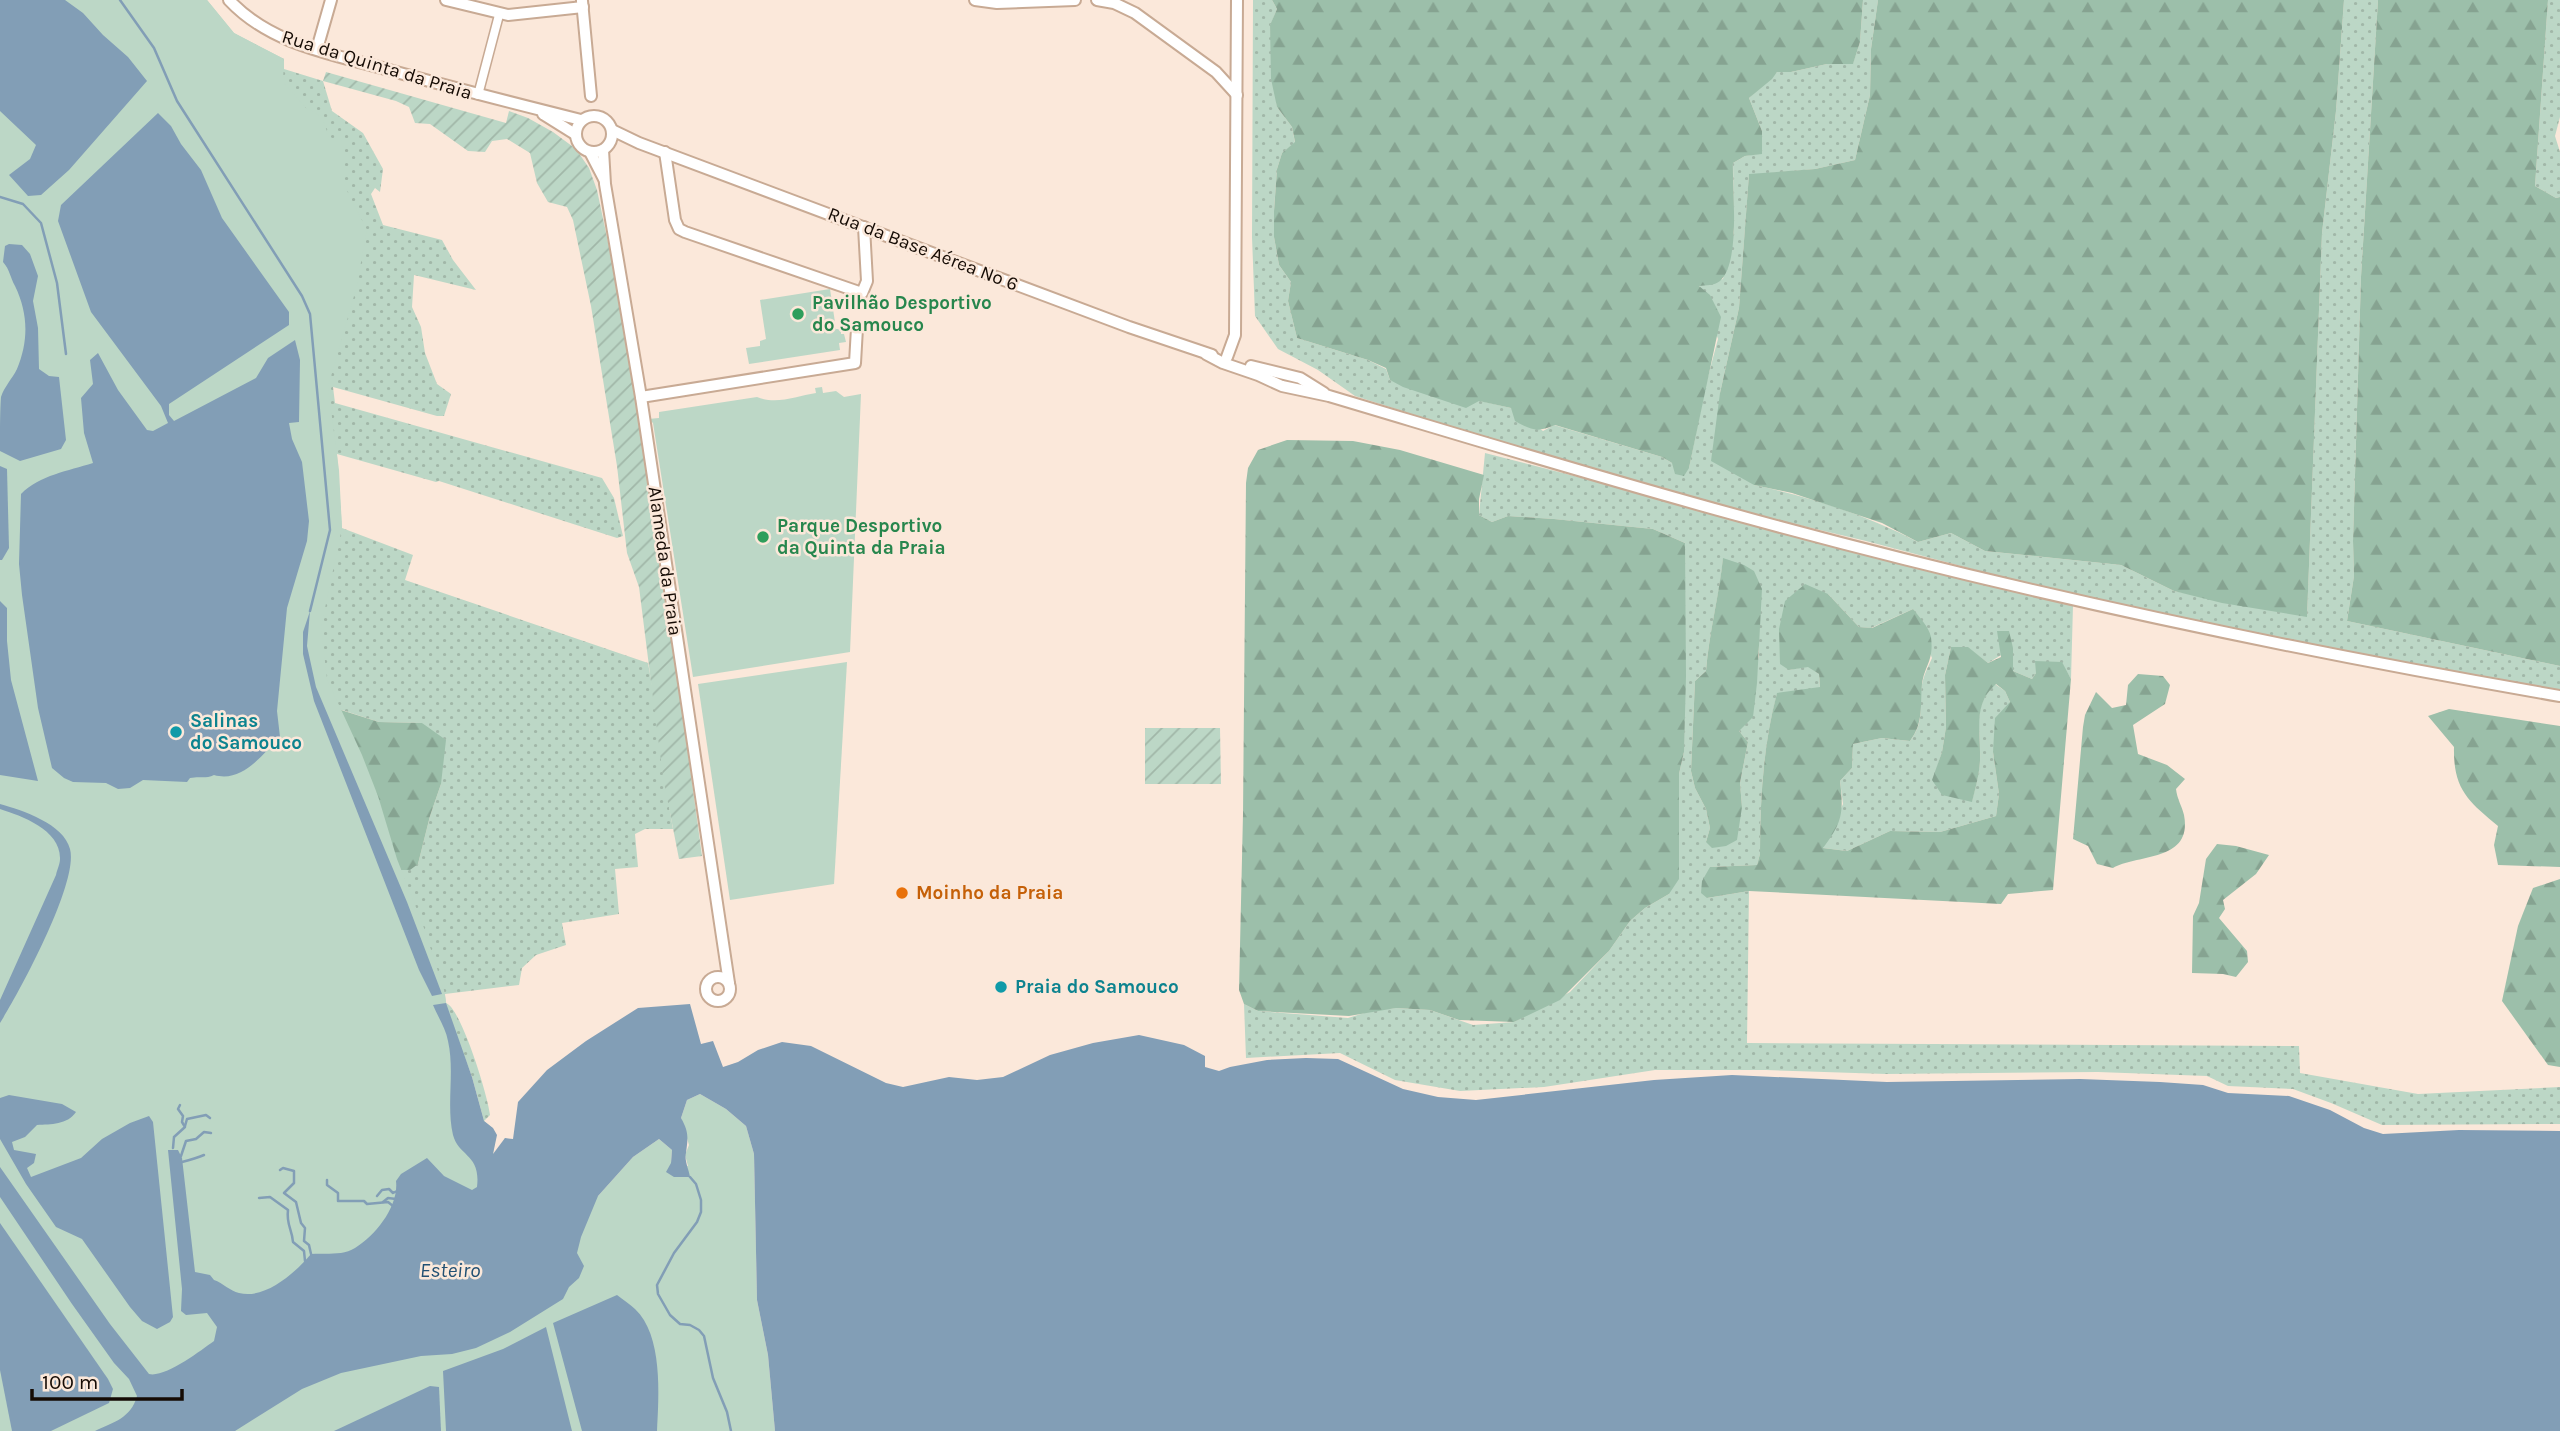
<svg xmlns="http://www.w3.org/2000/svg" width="2560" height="1431" font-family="Karla,sans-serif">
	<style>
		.grass { fill: url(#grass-dots); fill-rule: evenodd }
		.forest { fill: url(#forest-firs) }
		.park { fill: #bcd7c6 }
		.garden { fill: url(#garden-furrows) }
		.water { fill: #829eb6 }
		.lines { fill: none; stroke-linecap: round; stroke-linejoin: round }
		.stream { stroke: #829eb6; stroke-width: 2.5 }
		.pedestrian-casing { stroke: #c8aa94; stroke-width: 11 }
		.minor-casing { stroke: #c8aa94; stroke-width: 14 }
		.pedestrian { stroke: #fff; stroke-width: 8 }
		.minor { stroke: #fff; stroke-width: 10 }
		.leisure-dot { fill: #2e9e5b; stroke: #fbe8da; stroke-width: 2.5 }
		.culture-dot { fill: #0f9aa8; stroke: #fbe8da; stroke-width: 2.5 }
		.food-dot { fill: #e8710a; stroke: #fbe8da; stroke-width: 2.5 }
		.labels { text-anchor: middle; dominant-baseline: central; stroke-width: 5; stroke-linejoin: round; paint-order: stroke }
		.street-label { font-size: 19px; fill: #150b04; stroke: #fbe8da }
		.leisure-label { font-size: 19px; font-weight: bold; fill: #27864d; stroke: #fbe8da; text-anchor: start }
		.culture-label { font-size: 19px; font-weight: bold; fill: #0d838f; stroke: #fbe8da; text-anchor: start }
		.food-label { font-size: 19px; font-weight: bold; fill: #c56008; stroke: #fbe8da; text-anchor: start }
		.water-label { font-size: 21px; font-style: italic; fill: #225073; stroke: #fbe8da }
	</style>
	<defs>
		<pattern id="grass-dots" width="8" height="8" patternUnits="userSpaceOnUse" patternTransform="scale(1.75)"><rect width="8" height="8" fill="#bcd7c6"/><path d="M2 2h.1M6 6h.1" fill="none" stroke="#a1b7a8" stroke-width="1.8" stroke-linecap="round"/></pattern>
		<pattern id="forest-firs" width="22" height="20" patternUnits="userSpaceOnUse" patternTransform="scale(1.75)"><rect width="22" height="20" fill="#9cbfaa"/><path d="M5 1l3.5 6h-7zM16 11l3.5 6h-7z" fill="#86a391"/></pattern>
		<pattern id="garden-furrows" width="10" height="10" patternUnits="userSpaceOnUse" patternTransform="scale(1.75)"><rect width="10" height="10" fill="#bcd7c6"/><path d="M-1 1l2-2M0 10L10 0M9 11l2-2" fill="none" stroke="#a1b7a8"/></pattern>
	</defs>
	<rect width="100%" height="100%" fill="#fbe8da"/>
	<g class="grass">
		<path d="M207,0L234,33L284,59V69L323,81L332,111L363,133L383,169L380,192L375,188L371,194L383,225L442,240L453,260L476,290L414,275L412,307L421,327L425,353L437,384L451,394L444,416H437L333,387L335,403L602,478L614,498L623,536L617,538L439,481L436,482L337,454L342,528L413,555L405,580L648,663C659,718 663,774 673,829H645L635,834L638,867L615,869L619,914L562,923L566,945L536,955L522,968L519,985L445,994L446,1003C461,1008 488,1096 490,1115L484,1121L472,1077L445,1003L0,1139V111ZM342,710L379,722L422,723L441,784L430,816L418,864L393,870Z"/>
		<path d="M1253,0H1272L1277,9L1270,26L1277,107L1292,127L1295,143L1282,153L1277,169L1274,210V237L1279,265L1291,282L1288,301L1297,338L1368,360L1386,369L1390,380L1511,408L1543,431L1554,425L1662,457L1672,463L1689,468L1705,388L1718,339L1699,285L1723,279L1734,232L1733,163L1745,156L1762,153V131L1749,98L1777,72H1791L1827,64L1853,63L1860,42L1863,0H1878L1871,49L1870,95L1855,160L1815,169L1749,175L1739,308L1720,393L1754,485C1811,497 1866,515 1918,542L1951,533L1985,551L2121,565L2174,591L2307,616L2322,233L2336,111L2344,0H2378L2361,277L2353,541L2354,576L2347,621L2560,666V691L2318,648L2079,597L1866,541L1715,505L1506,444L1355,396L1318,370L1278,349L1255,316L1252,237Z"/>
		<path d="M2548,0H2560V117L2555,136L2560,152V197L2556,198L2535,186Z"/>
		<path d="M1485,453L2073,605L2071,679L2061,662L2036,673L2032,679L2013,671V648L1988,663L1968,648L1951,647L1945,675L1946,727L1942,752L1933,780L1972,801C1976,785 1981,768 1980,752C1980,724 1973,706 1995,684L2005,691L2010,702L1993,752L1999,794L1996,816L1940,832L1890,831L1847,851L1823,848L1843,804L1840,781L1852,768L1853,744L1882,738L1910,741C1927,719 1917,703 1923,680C1925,672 1929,665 1932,658L1913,609L1871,628L1859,627L1828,594L1789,670L1808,666L1819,674L1820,688L1777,694C1763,745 1760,801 1760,854L1757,865L1710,867L1707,898L1749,891L1747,1043L2299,1046L2300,1073L2418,1094L2560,1087V1124L2382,1125L2331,1103L2293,1089L2228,1086L2207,1076L2098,1072L1886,1074L1766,1070H1655L1544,1087L1460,1091L1395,1080L1340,1053L1246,1058L1244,1004L1258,1011L1348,1018L1374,1010L1396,1008L1430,1010L1473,1025L1514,1022L1570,992L1609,951L1630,921L1645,908L1669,894L1679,774L1684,752L1685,543L1653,529L1554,519L1508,516L1492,522L1479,515ZM1723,559L1759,622V656L1739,731L1748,742L1740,783L1742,807L1706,842L1710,828L1706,809L1695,788L1691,771L1695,681L1706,671C1709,633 1719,597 1723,559Z"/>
	</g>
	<g class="forest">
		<path d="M1272,0H1863L1860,42L1853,64H1827L1791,72H1777L1772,79L1749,98L1762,131V154L1745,156L1733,163C1732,190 1741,262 1720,281C1714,286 1706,285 1699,286L1710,295L1721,317L1693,449L1689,468L1684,476L1675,474L1672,463L1662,457L1555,425C1537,433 1531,430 1515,421L1511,408L1479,401L1466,408L1403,387L1390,380L1386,368L1368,360L1297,338L1288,301L1291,282L1279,265L1274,237V211L1277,169L1282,153L1295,142L1292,127L1277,107L1271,79L1270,25L1277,9Z"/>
		<path d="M1878,0H2344L2336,111L2322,233L2307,617L2222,603L2174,591L2121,565L1985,551L1951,533L1918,542L1882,523L1792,493L1754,485L1711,461L1720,393L1739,308L1749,174L1815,169L1855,160L1870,95L1871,49Z"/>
		<path d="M2378,0H2548L2535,186L2556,198L2560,197V666L2347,621L2354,576L2353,541L2361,277Z"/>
		<path d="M1287,440L1353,441L1400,450L1484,475L1479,499V515L1492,522L1508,516L1554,519L1653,529L1685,543L1686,676L1684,752L1679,774V879L1669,894L1645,908L1630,921L1609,951L1560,1000L1514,1022L1459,1020L1430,1010L1396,1008L1349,1016L1258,1011L1244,1004L1239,990L1243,814L1246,483L1248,468L1258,450Z"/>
		<path d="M1723,558L1744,565L1754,571L1762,589L1757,683L1753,717L1739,731L1748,742L1740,783L1742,807L1737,840L1726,846L1712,848L1706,842L1710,828L1706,809L1695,788L1691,771L1695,681L1706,671C1709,633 1719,596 1723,558Z"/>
		<path d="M1805,584L1828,594L1859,627L1872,628L1913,609C1919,617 1929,627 1931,637C1934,661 1925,664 1922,684C1920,705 1924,723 1910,741L1882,738L1853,744L1852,768L1840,781C1844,813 1842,823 1823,848L1847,851L1890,831L1940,832L1996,816L1999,794L1993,752L1995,718L2010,702L2005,691L1996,684C1974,703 1980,726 1980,752C1981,769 1976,786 1972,802L1942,795L1932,780L1942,752L1946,727L1945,675L1951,647H1968L1988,663L2001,657L1997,631H2009L2013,648V671L2032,679L2036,673L2035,661L2062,662L2071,679L2053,890L2008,894L2001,904L1749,891L1707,898L1701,893L1702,881L1710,867L1757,865L1760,854C1760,801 1763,745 1777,693L1820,687L1819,674L1808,667L1789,670L1780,664L1779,629L1785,601Z"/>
		<path d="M2138,674L2163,676L2170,685L2165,704L2133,725L2138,754L2167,765L2185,779L2176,789C2177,799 2182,806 2184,815C2193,862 2138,854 2113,868L2097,864L2088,846L2073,839L2083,727L2085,715L2096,692L2112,708L2126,705L2128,685Z"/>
		<path d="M2449,709L2560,726V867L2498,865L2494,845L2498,826C2468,801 2453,789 2454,747L2428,716Z"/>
		<path d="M341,710L379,722L422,723L446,740L441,784L430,816L418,864L410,870H393Z"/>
		<path d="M2217,844L2236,846L2269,855L2256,874L2223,900L2225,909L2219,918L2247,951L2248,962L2236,977L2223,974L2192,973L2193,916L2199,903L2206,859Z"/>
		<path d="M2560,879V1067L2548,1065L2502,1001L2518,926L2533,888Z"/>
	</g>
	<g class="park">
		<path d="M0,0H207L234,33L284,59L283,82L306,108L322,117L329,137L343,141V183L367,230L356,289L328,387L339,470L342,528L321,627L327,679L362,755L378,796L397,859L423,925L444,990L448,1014L460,1040L484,1121C501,1134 495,1136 493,1154L498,1151L505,1138L598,1196L633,1157L659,1139L672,1150L671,1163L688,1166L685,1155L689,1145L681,1118L687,1100L700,1094L726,1109L746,1126L754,1154L757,1300L768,1355L775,1431H0Z"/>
		<path d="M830,289L836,329H841V334H844L846,342L839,343L840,350L749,364L746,348L760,346V341L766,339L760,300Z"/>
		<path d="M822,387L823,393L836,391L844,397L861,394L850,652L693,677L653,423L648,419L659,418V412L757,397C777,405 796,396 816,393L815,388Z"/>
		<path d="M847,662L834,884L730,900L698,684Z"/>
	</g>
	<g class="garden">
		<path d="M326,72L506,123L509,111L528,118L553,132L576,149L589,168L597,190L638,384L702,856L679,859L663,777L639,587L627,553L617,466L591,306L573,220L567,207L548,202L537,183L530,153L507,139L492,141L485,152L468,151L430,124L415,123L409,107L396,101L323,81Z"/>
		<path d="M1145,728H1220L1221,784H1145Z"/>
	</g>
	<g class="water">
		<path d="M0,0H65L83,13L103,35L128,57L147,81L69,170L41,195L28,196L9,175L30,159L36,145L0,111Z"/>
		<path d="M158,113L171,126L181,144L201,170L222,218L289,312V325L169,404V415L174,421L256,378L268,358L295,340L300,360L299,422L289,423L292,439L302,462L309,521L307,541L287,608L277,711L280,737C261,756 242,783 214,775C206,779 199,776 190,778L187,782L143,780L130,788L118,789L106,783L73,782L64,778L52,768L38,708L22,595L19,564L21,494C40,475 68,471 93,463L84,433L81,398L93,384L90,360L98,353L118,390L147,430L153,431L168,423L161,406L91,312L58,221L61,205Z"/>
		<path d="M9,244L22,245L30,254L38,276L33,301L38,328L39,369L49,376L59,377L66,440L61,449L20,461L0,451C0,438 0,408 1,397C4,387 12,379 17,369C29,340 28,313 15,286C10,277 10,270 3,262L5,246Z"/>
		<path d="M0,466L7,469L9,548L2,560H0Z"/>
		<path d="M0,601L7,608V641L11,680L38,781L0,775Z"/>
		<path d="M310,611L307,646L316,687L407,902L442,994L432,996L419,970L314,701L303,654V632Z"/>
		<path d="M0,804C22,810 64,824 70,849C79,882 19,993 0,1023V1000L56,875C57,870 60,864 60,859C61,830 22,816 0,809Z"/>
		<path d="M446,1003L472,1077L484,1121L493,1128L497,1135L493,1154L505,1138L513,1139L518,1102L547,1070L586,1041L638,1008L690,1004L701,1044L713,1041L723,1067L738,1062L758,1050L782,1042L811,1046L886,1083L903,1087L949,1077L977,1080L1003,1077L1050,1055L1093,1043L1139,1035L1184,1045L1205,1056V1067L1219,1071L1230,1067L1267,1060L1306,1058L1338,1059L1403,1089L1438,1097L1476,1100L1654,1080L1732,1075L1887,1082L2080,1079L2160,1082L2203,1085L2228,1093L2289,1096L2330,1110L2364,1128L2383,1134L2459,1130L2560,1131V1431H775L768,1355L757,1300L754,1154L746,1126L726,1109L700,1094L687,1100L681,1118C689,1132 688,1138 686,1153C684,1160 689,1170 690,1177H674L666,1172L671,1163L672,1150L659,1139L633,1157L598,1196L581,1237L577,1253L584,1266L579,1278L569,1287L563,1299L510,1332L476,1348L452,1354L421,1356L341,1373L302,1389L235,1431H95C114,1422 131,1418 137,1396L129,1379L114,1363L72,1304L0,1197V1167L110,1324L149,1374C165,1378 200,1351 214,1341L217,1327L207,1313L186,1315L181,1311L182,1289L168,1150H178L182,1158L195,1272L210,1275L214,1280C223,1283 230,1291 239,1293C265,1300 296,1272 311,1254C325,1253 342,1256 355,1248C376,1235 399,1206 396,1181L401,1174L427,1158L444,1176L472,1190L477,1187C481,1154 459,1157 453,1135C446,1105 455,1072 448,1041C446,1029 438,1017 433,1005Z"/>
		<path d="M9,1095L62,1104L76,1112C67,1125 51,1124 37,1125L25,1137L12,1142L14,1150L36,1154L34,1163L27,1168L31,1177L81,1158L102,1139L130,1123L149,1116L153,1122L173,1317L170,1322L157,1329L142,1321L130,1307L82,1239L56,1227L26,1184L0,1139V1098Z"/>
		<path d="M0,1223L108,1379L113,1389L109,1403L51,1431H12L0,1370Z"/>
		<path d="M617,1295C623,1300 630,1304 635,1309C663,1335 659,1396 657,1431H582L553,1323Z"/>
		<path d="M546,1327L572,1431H446L443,1371L503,1349Z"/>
		<path d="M430,1386L439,1387L441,1431H334Z"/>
	</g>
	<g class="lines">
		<g class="stream">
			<path d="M120,0L154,48L177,101L302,296L310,314L330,530L310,611"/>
			<path d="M0,197L23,204L41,223L57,283L66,354"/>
			<path d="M185,1126L187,1119L206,1115L210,1118"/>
			<path d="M173,1148L174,1137L185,1127L182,1122L183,1116L178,1109L180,1105"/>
			<path d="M181,1156L186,1141L196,1139L204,1132L211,1133"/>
			<path d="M182,1162C190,1160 197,1158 204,1155"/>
			<path d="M280,1170L283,1168L294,1171V1183L284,1193L296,1202L301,1223L305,1228L304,1241L309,1245L311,1254"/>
			<path d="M690,1177L696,1184L701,1200V1212L697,1222L674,1253L657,1285L658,1294L670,1315L680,1324L690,1325L699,1330L704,1336L713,1378L727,1412L731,1431"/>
			<path d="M327,1180V1185L338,1193V1201H364L367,1204L388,1202L393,1206"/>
			<path d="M377,1196L382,1190L389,1189L393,1193L397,1191"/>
			<path d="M259,1198L270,1197L288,1210C286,1224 292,1229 293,1242L304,1251L305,1261"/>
			<path d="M383,1202L388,1198L396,1199"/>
		</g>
		<g class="pedestrian-casing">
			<path id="pedestrian" d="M478,95L499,15"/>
		</g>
		<g class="minor-casing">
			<g id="minor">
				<path d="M229,0C271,45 333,54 389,70C453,88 517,104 581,120"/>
				<path d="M446,0L508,15L583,7"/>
				<path d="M975,0L997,3L1075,0"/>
				<path d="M1097,0L1114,3L1135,13L1216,72L1237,95"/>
				<path d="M582,1L591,96"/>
				<path d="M317,49L331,0"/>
				<path d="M543,114L575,134"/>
				<circle cx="594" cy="134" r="18"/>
				<path d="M612,130L639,143L1129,327L1212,355"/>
				<path d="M603,150L605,184L641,397L729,983"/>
				<path d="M590,152L604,179"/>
				<path d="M665,152L675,220L679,229L685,232L862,293L867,281L864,227"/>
				<path d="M1206,354L1223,363L1258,375L1282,386L1329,396C1470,438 1610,481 1751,519C2017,592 2288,649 2560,696"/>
				<path d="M1227,357L1235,335L1237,0"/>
				<path d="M1251,366L1300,378L1324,393"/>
				<path d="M641,397L855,363L857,328"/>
				<circle cx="718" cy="989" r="12"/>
			</g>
		</g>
		<use href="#pedestrian" class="pedestrian"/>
		<use href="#minor" class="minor"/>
	</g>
	<g class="leisure-dot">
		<circle cx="798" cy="314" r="7"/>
		<circle cx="763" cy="537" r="7"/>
	</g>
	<g class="culture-dot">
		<circle cx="176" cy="732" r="7"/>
		<circle cx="1001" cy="987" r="7"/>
	</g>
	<circle class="food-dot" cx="902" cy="893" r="7"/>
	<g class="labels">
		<g class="street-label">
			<text transform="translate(377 65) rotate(17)">Rua da Quinta da Praia</text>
			<text transform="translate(923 249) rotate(21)">Rua da Base Aérea Nº 6</text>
			<text transform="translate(665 561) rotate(82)">Alameda da Praia</text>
		</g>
		<g class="leisure-label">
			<text x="812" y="303">Pavilhão Desportivo<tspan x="812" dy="22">do Samouco</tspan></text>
			<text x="777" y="526">Parque Desportivo<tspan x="777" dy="22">da Quinta da Praia</tspan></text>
		</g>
		<g class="culture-label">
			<text x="190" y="721">Salinas<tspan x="190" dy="22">do Samouco</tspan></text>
			<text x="1015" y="987">Praia do Samouco</text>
		</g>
		<g class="food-label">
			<text x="916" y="893">Moinho da Praia</text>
		</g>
		<g class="water-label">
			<text x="450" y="1270">Esteiro</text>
		</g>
	</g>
	<path d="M32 1389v10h150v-10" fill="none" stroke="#150b04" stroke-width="3.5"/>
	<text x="42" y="1389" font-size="21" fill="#150b04" stroke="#fbe8da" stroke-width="5" paint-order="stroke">100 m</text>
</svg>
